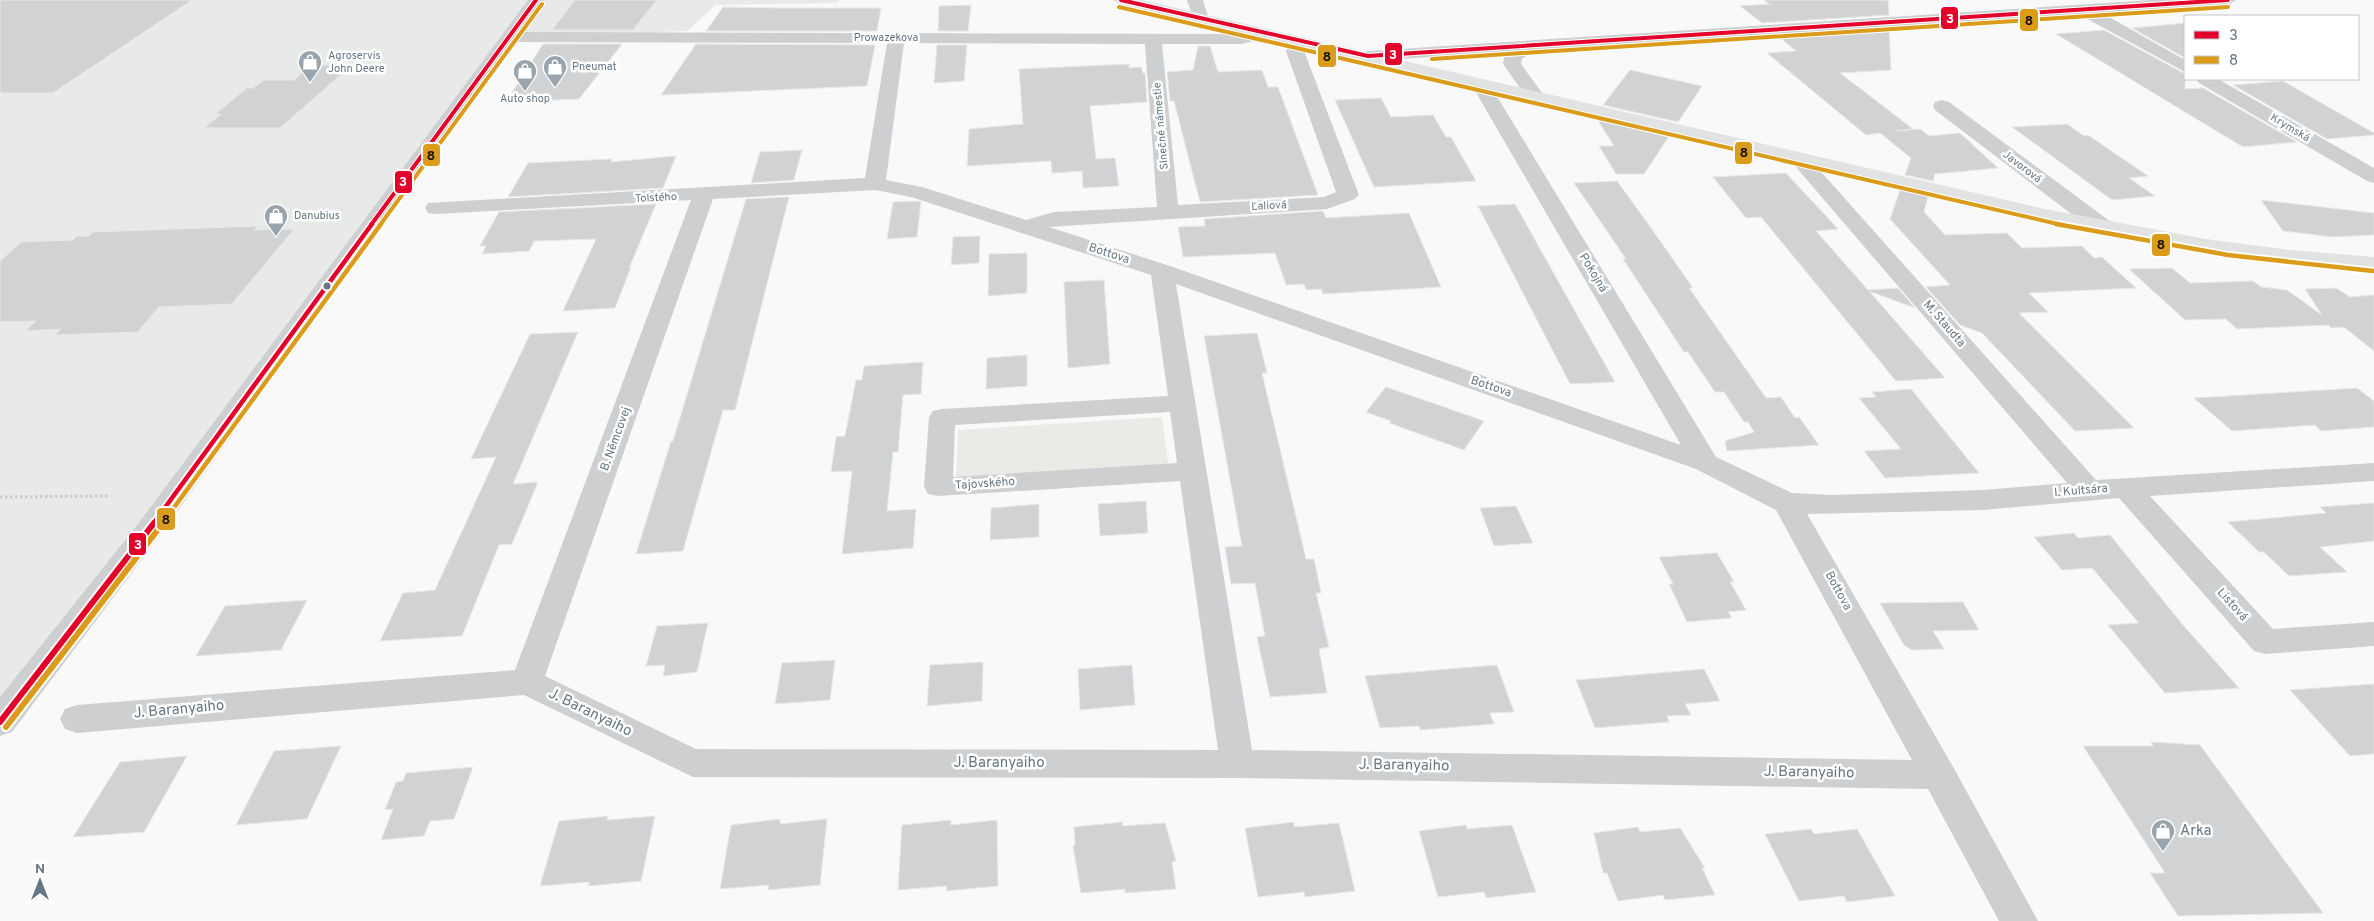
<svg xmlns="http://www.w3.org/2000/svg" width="2374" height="921" font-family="Overpass,sans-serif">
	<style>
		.built { fill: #e8e9e9 }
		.green { fill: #e8ebe6 }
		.building { fill: #d0d2d3; stroke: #e8e8e8 }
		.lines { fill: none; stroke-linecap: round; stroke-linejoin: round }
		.path { stroke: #cbcccd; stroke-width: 3; stroke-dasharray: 2.5 2.5; stroke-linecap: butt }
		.minor { fill: #cecfd0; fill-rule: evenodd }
		.major { fill: #e1e2e2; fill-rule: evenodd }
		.bus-1-far2-casing { stroke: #fff; stroke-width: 6 }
		.bus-1-far1-casing { stroke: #fff; stroke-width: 8 }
		.bus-1-casing { stroke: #fff; stroke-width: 10 }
		.bus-2-far2-casing { stroke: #fff; stroke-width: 6 }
		.bus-2-far1-casing { stroke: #fff; stroke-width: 8 }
		.bus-2-casing { stroke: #fff; stroke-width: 10 }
		.bus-1-far2 { stroke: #e4002b; stroke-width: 4 }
		.bus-1-far1 { stroke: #e4002b; stroke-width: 4.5 }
		.bus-1 { stroke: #e4002b; stroke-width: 6 }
		.bus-2-far2 { stroke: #da9c1a; stroke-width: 4 }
		.bus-2-far1 { stroke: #da9c1a; stroke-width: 4.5 }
		.bus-2 { stroke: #da9c1a; stroke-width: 6 }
		.bus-dot { fill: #657683; stroke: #fff; stroke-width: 2 }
		.labels { text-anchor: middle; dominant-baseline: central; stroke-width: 5; stroke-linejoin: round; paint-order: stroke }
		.far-street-label { font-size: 11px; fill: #657683; stroke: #fff }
		.far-poi-label { font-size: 11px; fill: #657683; stroke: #fff; text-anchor: start }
		.street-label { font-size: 12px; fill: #657683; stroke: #fff }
		.near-street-label { font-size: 15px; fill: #657683; stroke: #fff }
		.near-poi-label { font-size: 15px; fill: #657683; stroke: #fff; text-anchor: start }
		.line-badge { stroke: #fff; stroke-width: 2 }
		.badge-label { font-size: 14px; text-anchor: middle; font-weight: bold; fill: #fff }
		.pale-badge-label { font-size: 14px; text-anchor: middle; font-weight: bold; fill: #111 }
	</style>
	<rect width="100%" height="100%" fill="#f9f9f9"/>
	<path class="built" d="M0,0H840L836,3L716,5L687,31L508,37L0,722Z"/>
	<path class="green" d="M1162,417L1168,464L956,478L958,430Z"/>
	<g class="building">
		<path d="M0,0H192L53,93H0Z"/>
		<path d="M575,0H657L633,30H552Z"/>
		<path d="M1764,0H1888L1889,15L1762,23L1740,6L1769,4Z"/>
		<path d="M971,5L968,31H938L939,6Z"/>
		<path d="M723,7L780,8H881L877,31H706Z"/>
		<path d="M2185,23V58L2132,28Z"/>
		<path d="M1889,29L1891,70L1840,73L1913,129L1895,131L1920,129L1929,136L1960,133L1998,168L1935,174L1933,181L1905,175L1911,158L1880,133L1866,135L1767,53L1796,51L1778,36Z"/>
		<path d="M2104,30L2185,74V89L2203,88L2297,142L2243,147L2056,34Z"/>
		<path d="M543,44H622L579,99L506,102Z"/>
		<path d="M696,44L875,45L867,86L661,95Z"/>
		<path d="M937,45H967L964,81L934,83Z"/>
		<path d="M1198,46H1210L1218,72L1262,70L1268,87H1278L1318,195L1200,202L1174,101H1170L1167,72L1193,70Z"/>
		<path d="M1129,64V68L1141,67L1143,73H1145L1147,102L1090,106L1096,159L1115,158L1119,186L1083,188L1082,171L1052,173L1051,161L967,166L969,129L1023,124L1019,69Z"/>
		<path d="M311,65H352L280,128H204L221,114H215L247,88H253L264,80H294Z"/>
		<path d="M1630,70L1702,86L1678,122L1603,105Z"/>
		<path d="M2283,81L2374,133V135L2327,139L2233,85Z"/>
		<path d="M1381,98L1391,117L1433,115L1446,137H1451L1476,181L1374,187L1335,100Z"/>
		<path d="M1597,119L1629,126L1669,136L1644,174H1616L1599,146H1614Z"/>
		<path d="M2067,124L2084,136L2088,135L2148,176L2129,178L2155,196L2112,200L2012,127Z"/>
		<path d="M802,150L794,180L751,183L760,152Z"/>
		<path d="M676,156L663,188L508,197L528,163L612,159L611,162Z"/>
		<path d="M1786,173L1838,229L1816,231L1868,290L1898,288L1915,308L1869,291L1945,378L1896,381L1761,217L1746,218L1713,177Z"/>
		<path d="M1617,181L1656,235L1693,288H1689L1766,398L1781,397L1795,418L1799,417L1819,445L1727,451L1725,441L1754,432L1748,422H1744L1724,392H1715L1688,352H1684L1623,259H1626L1574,183Z"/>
		<path d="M1900,190L1928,196L1924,212L1945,235L2007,233L2022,248L2082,246L2094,258L2102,257L2136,288L2029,293L2048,312L2019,313L2134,428L2075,431L1982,333L1960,325L1926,287L1950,285L1890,219Z"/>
		<path d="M789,197L735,410H723L683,551L636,554L671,441H673L746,199Z"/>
		<path d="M2261,200L2374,213V235L2333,237L2283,231Z"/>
		<path d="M917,201L921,202L917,237L887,239L893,202Z"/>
		<path d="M656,204L629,268L631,267L615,308L563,311L596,239L534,241L529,251L482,254L486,246H480L499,212Z"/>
		<path d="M1515,204L1581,322L1615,382L1570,384L1478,206Z"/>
		<path d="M1323,211L1326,218L1409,213L1441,287L1323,294L1321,289L1306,290L1304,284L1286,285L1275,253L1183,257L1178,227L1205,226L1204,219Z"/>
		<path d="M258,226L254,230L294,229L232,304L159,307L138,332L55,335L61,329L25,331L36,321L0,322V261L21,242L73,240L77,236H89L93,232Z"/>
		<path d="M980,236L979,263L951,265L953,237Z"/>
		<path d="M1027,253V293L988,296L989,254Z"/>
		<path d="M2172,268L2190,283L2253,281L2261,287L2287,290L2322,315L2305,289L2336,288L2350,297L2374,295V351L2344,327L2331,328L2329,325L2237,329L2226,319L2185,320L2129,269Z"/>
		<path d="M1104,280L1110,364L1068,368L1064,282Z"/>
		<path d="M578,332L513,484L538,482L512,544L499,545L462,636L380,641L403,593L435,590L496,457L471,459L530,334Z"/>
		<path d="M1257,333L1267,373H1262L1306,559H1314L1321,593H1316L1329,647L1319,649L1327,693L1270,697L1257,637L1265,636L1255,583L1231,584L1225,547L1242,546L1204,336Z"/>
		<path d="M1027,355V386L986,389L987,358Z"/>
		<path d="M923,362L921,394L903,395L898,452H893L887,511L916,509L913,548L842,554L852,471L831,472L836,437L845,436L856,380H862L864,366Z"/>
		<path d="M1386,387L1447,408L1484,421L1464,450L1389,423L1391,421L1366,412Z"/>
		<path d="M2357,388L2374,401V427L2321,431L2315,425L2232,431L2194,398Z"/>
		<path d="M1911,389L1979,473L1885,478L1864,451L1901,449L1859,398L1876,397L1872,392Z"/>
		<path d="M1146,501L1148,533L1100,536L1098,504Z"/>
		<path d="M2374,503V541L2320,547L2347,572L2289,576L2264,552H2259L2228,522L2326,513L2320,507Z"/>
		<path d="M1039,504V537L990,540L991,508Z"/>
		<path d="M1516,506L1533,543L1494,546L1480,508Z"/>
		<path d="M2074,533L2078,538L2110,535L2183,625L2239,688L2165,693L2108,625L2139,623L2092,568L2062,570L2034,537Z"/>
		<path d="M1717,553L1734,582H1730L1746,610L1728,612L1732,618L1687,622L1669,584H1673L1659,557Z"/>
		<path d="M307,600L281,650L196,656L225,606Z"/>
		<path d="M1963,602L1979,630L1933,631L1944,649L1912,650L1904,645L1880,603Z"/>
		<path d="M708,623L697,672L663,676L665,665L646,666L657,626Z"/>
		<path d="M835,660L830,700L775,704L782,663Z"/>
		<path d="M983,662L982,701L927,706L930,665Z"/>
		<path d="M1132,665L1135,705L1080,710L1078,669Z"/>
		<path d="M1497,665L1514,712L1490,713L1494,724L1420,730L1419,726L1380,728L1365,676Z"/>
		<path d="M1704,669L1720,701L1685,704L1691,715L1667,716L1669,722L1630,725L1595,728L1576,680Z"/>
		<path d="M2374,684V754L2350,756L2290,690Z"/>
		<path d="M2151,742L2200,745L2323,913L2178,916L2150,873H2165L2083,746H2153Z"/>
		<path d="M341,746L307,819L236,825L274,751Z"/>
		<path d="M187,756L144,832L73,837L120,762Z"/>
		<path d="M473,767L454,819L430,821L424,836L381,840L393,809L385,810L396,782L403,781L406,773Z"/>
		<path d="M608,816L607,820L655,816L641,881L588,886L590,882L540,886L559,821Z"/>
		<path d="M780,819V824L827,819L820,885L768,890L769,885L720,889L731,825Z"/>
		<path d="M951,820V825L997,820L998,886L946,891L947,886L898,890L902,825Z"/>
		<path d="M1123,822L1122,826L1165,823L1176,861L1172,862L1176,889L1125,893V889L1081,893L1073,846L1075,845L1074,827Z"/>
		<path d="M1294,822V827L1339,823L1355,891L1305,897L1304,892L1258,897L1245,828Z"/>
		<path d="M1466,825L1467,829L1512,825L1536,892L1486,898L1484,892L1438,897L1419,831Z"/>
		<path d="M1638,827L1640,832L1680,828L1705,868H1702L1715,895L1665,900L1663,895L1618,901L1607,873H1603L1594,833Z"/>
		<path d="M1811,829L1814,834L1857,829L1895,896L1847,902L1844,896L1799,901L1765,834Z"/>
	</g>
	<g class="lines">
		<path class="path" d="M0,497L108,496"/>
		<g class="minor">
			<path d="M528,0H544L521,32L1241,34L1263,29L1269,30L1272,34L1269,38L1241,44H1162L1178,205L1324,197L1336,192L1286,51L1290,38H1302L1305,42L1304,51L1359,195L1355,199L1327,209L1049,227L1170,266L1681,445L1471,84L1473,80H1487L1716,457L1792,493L1833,495L1983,490L2067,483L1789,159L1792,155L1799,153L1806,155L2096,480L2374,463V481L2150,496L2273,629L2374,622V646L2265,654L2254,651L2119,498L1983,510L1807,514L1952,765L2038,921H1999L1928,789L1237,778L693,777L524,695L77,733L65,729L60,719L65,709L77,705L515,670L691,200L436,214L428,213L425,208L428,203L865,178L887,43L514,42L158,538L12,732L0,736V697L138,524ZM904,43L1145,44L1157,207L1054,212L1026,220L922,187L886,180ZM875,190L911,197L1151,275L1168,396L942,409L933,411L929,417L924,487L928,494L938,496L1180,481L1218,750L696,749L545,676L713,199ZM1176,284L1696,469L1776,510L1912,760L1252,750ZM1170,412L1177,463L953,477L955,425Z"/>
			<path d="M1187,0H1203L1209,19L1207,23H1195Z"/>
			<path d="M2152,0H2236L2228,5L2102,13L2185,60V72L2080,15L1535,50L1522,59L1521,64L1545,97L1543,101H1529L1503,64L1504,57L1508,52L1368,61L1362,60L1359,56L1362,52L1368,51Z"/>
			<path d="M2196,79H2218L2374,168V183L2367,181L2199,83Z"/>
			<path d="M1942,100L1949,102L2111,222L2114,227L2111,232L2103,234L2095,232L1935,110L1933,106L1935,102Z"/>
		</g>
		<path class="major" d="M1113,0H1142L2040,208L2206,239L2290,250L2374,257V271C2178,257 1989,208 1798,164C1573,111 1347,58 1121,5Z"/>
		<g class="bus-1-far2-casing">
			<g id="bus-1-far2">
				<path d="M1121,0L1368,56L2228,0"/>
				<path d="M371,225L536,0"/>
			</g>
		</g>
		<g class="bus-1-far1-casing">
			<path id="bus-1-far1" d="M153,524L372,224"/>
		</g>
		<g class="bus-1-casing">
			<path id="bus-1" d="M0,722L154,523"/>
		</g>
		<g class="bus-2-far2-casing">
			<g id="bus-2-far2">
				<path d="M1119,7L2062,225"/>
				<path d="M1432,59L2228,7"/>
				<path d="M380,225L542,4"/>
			</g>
		</g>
		<g class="bus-2-far1-casing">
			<g id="bus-2-far1">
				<path d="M2056,224L2228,255L2373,271"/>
				<path d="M162,524L381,224"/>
			</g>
		</g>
		<g class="bus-2-casing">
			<path id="bus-2" d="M6,727L163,523"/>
		</g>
		<use href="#bus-1-far2" class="bus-1-far2"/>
		<use href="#bus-1-far1" class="bus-1-far1"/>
		<use href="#bus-1" class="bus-1"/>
		<use href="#bus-2-far2" class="bus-2-far2"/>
		<use href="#bus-2-far1" class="bus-2-far1"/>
		<use href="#bus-2" class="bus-2"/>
	</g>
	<defs>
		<g id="shop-pin" transform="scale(1.25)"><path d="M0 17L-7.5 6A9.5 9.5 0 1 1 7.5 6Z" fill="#99a4ac" stroke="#fff"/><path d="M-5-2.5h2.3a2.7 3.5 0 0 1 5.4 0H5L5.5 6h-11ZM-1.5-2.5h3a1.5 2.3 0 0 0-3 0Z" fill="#fff"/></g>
	</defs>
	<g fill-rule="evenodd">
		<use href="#shop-pin" x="310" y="62"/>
		<use href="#shop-pin" x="555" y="67"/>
		<use href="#shop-pin" x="525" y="71"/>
		<use href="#shop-pin" x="276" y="216"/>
		<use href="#shop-pin" x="2163" y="831"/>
	</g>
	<circle class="bus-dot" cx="327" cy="286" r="4.5"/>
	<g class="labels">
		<g class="far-street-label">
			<text x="886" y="38">Prowazekova</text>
			<text transform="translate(1161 126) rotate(-95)">Slnečné námestie</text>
			<text transform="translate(2290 128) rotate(31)">Krymská</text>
			<text transform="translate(2022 167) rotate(37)">Javorová</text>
			<text transform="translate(656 198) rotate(-3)">Tolstého</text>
			<text transform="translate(1269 206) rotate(-3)">Ľaliová</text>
		</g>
		<g class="far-poi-label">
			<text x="328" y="56">Agroservis<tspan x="328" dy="13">John Deere</tspan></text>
			<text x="572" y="67">Pneumat</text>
			<text x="525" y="99" text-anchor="middle">Auto shop</text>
			<text x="294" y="216">Danubius</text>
		</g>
		<g class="street-label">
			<text transform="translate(1109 254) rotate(18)">Bottova</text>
			<text transform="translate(1593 273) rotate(59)">Pokojná</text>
			<text transform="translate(1944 324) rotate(49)">M. Staudta</text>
			<text transform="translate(1491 387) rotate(19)">Bottova</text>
			<text transform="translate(616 439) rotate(-70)">B. Němcovej</text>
			<text transform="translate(985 484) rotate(-4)">Tajovského</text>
			<text transform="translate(2081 491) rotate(-5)">I. Kultsára</text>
			<text transform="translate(1838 591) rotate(61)">Bottova</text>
			<text transform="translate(2232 605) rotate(48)">Listová</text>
		</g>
		<g class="near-street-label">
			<text transform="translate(179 710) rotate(-5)">J. Baranyaiho</text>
			<text transform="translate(590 713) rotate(26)">J. Baranyaiho</text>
			<text x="999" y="763">J. Baranyaiho</text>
			<text transform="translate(1404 766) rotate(1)">J. Baranyaiho</text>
			<text transform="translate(1809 773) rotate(1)">J. Baranyaiho</text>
		</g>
		<g class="near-poi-label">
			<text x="2180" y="831">Arka</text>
		</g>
	</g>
	<g class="line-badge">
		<rect x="1940" y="6" width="19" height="24" rx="5" fill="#e4002b"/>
		<rect x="2019" y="8" width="20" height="24" rx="5" fill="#da9c1a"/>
		<rect x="1384" y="42" width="19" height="24" rx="5" fill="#e4002b"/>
		<rect x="1317" y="44" width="20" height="24" rx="5" fill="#da9c1a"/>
		<rect x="1734" y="141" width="19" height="24" rx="5" fill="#da9c1a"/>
		<rect x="422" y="143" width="19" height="24" rx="5" fill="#da9c1a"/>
		<rect x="394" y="170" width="19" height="24" rx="5" fill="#e4002b"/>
		<rect x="2151" y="233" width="20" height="24" rx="5" fill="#da9c1a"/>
		<rect x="156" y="507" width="20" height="24" rx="5" fill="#da9c1a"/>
		<rect x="128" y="532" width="19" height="24" rx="5" fill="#e4002b"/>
	</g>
	<g class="badge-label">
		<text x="1950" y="23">3</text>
		<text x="1393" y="59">3</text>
		<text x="403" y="186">3</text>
		<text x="138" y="549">3</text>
	</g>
	<g class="pale-badge-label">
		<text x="2029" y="25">8</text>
		<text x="1327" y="61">8</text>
		<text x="1744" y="157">8</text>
		<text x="431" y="160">8</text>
		<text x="2161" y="249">8</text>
		<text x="166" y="524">8</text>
	</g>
	<rect x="2184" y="15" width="175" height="65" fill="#ffffff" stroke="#c1c8cd"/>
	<rect x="2194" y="31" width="25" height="8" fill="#e4002b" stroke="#c1c8cd"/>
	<text x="2229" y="40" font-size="15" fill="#657683">3</text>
	<rect x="2194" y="56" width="25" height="8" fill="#da9c1a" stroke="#c1c8cd"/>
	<text x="2229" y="65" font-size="15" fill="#657683">8</text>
	<g transform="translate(40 881)" stroke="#ffffff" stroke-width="4" paint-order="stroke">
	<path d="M0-4L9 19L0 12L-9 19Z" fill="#657683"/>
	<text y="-8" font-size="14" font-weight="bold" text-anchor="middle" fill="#657683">N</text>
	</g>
</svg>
